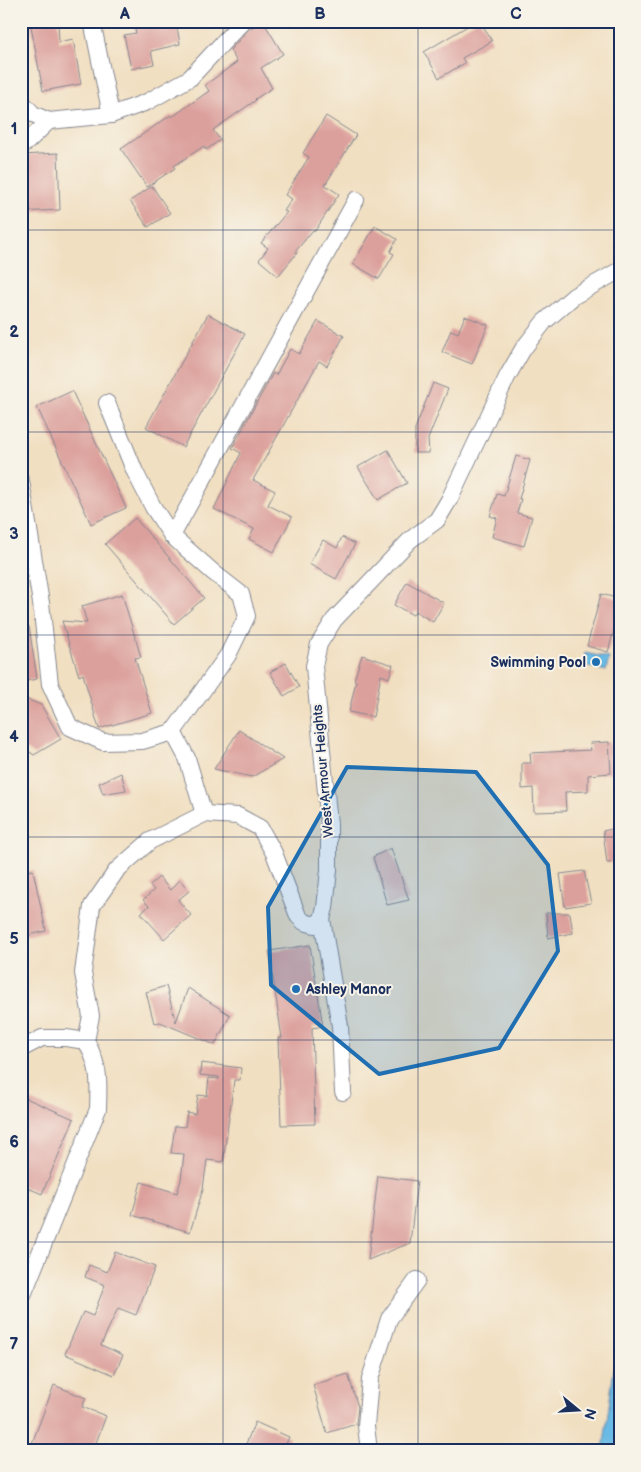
<svg xmlns="http://www.w3.org/2000/svg" width="641" height="1472" font-family="'Balsamiq Sans',sans-serif">
	<style>
		.water { fill: #69bae4; stroke: #4274a1 }
		.building { fill: #dca09c }
		.lines { fill: none; stroke-linecap: round; stroke-linejoin: round }
		.minor-casing { stroke: #868790; stroke-width: 18 }
		.minor { stroke: #fff; stroke-width: 16 }
		.marked { fill: #1f6fb2; fill-opacity: 0.2; stroke: #1f6fb2; stroke-width: 4; stroke-linejoin: round }
		.grid { fill: none; stroke: #1b2f5e; stroke-width: 1; stroke-opacity: 0.55 }
		.poi-dot { fill: #1f6fb2; stroke: #f7f3e8; stroke-width: 2 }
		.labels { text-anchor: middle; dominant-baseline: central; stroke-width: 4; stroke-linejoin: round; paint-order: stroke }
		.poi-label { font-size: 14px; font-weight: bold; fill: #1b2f5e; stroke: #f7f3e8; text-anchor: end }
		.street-label { font-size: 14px; fill: #1b2f5e; stroke: #f7f3e8 }
		.neatline { fill: none; stroke: #1b2f5e; stroke-width: 2 }
		.grid-label { font-size: 16px; text-anchor: middle; font-weight: bold; fill: #1b2f5e }
	</style>
	<rect width="100%" height="100%" fill="#f7f3e8"/>
	<filter id="ink" filterUnits="userSpaceOnUse"><feTurbulence type="fractalNoise" baseFrequency=".02" numOctaves="2"/><feDisplacementMap in="SourceGraphic" scale="10" xChannelSelector="R" yChannelSelector="G"/><feConvolveMatrix kernelMatrix="1 2 1 2 8 2 1 2 1" color-interpolation-filters="sRGB"/></filter>
	<filter id="wash" filterUnits="userSpaceOnUse"><feTurbulence type="fractalNoise" baseFrequency=".0096" numOctaves="4" result="noise"/><feDisplacementMap in="SourceGraphic" scale="20" xChannelSelector="R" yChannelSelector="G"/><feGaussianBlur stdDeviation="1.12" result="paint"/><feColorMatrix in="noise" values="0 0 0 0 0 0 0 0 0 0 0 0 0 0 0 0 0 1.4 0 .05"/><feComposite in="paint" operator="in"/></filter>
	<g filter="url(#wash)">
		<rect width="100%" height="100%" fill="#f1dfc1"/>
		<g class="water">
			<path d="M585,653L609,658L606,671L583,665Z"/>
			<path d="M617,1346L620,1347V1451H603Z"/>
		</g>
		<g id="blocks">
			<g class="building">
				<path d="M30,21H58L59,42L73,39L81,84L43,91Z"/>
				<path d="M133,21H176L180,44L151,51L154,64L131,69L124,35L136,33Z"/>
				<path d="M263,21L283,54L261,68L272,88L255,99L256,100L213,130L220,140L206,150L204,146L174,166L175,168L147,187L121,149L171,115L172,117L209,91L205,85L237,62L230,50L249,29Z"/>
				<path d="M476,21H480L492,41L462,58L465,63L439,78L424,52Z"/>
				<path d="M326,116L356,135L325,185L339,194L315,231L313,230L295,252L297,253L278,276L259,260L268,248L261,243L287,212L284,211L292,199L285,195L309,157L303,153Z"/>
				<path d="M58,153L60,210L21,212V155Z"/>
				<path d="M152,186L170,213L148,227L130,201Z"/>
				<path d="M375,226L397,239L390,252L394,254L379,279L353,264Z"/>
				<path d="M208,314L245,334L183,447L146,427Z"/>
				<path d="M465,316L488,325L472,364L442,352L451,330L458,333Z"/>
				<path d="M318,321L344,336L327,366L319,361L253,480L275,491L268,505L292,517L274,552L249,539L254,529L214,509L241,453L232,448L273,373L276,375L290,349L299,354Z"/>
				<path d="M433,383L448,389L428,439L429,453H415V429Z"/>
				<path d="M72,391L126,508L91,524L37,407Z"/>
				<path d="M388,450L407,483L378,500L358,467Z"/>
				<path d="M516,456L530,460L519,499H521L517,513L532,517L524,546L492,537L497,518L490,516L497,494L504,496Z"/>
				<path d="M135,518L204,598L174,624L105,544Z"/>
				<path d="M342,537L355,544L336,579L309,564L323,540L337,548Z"/>
				<path d="M407,582L444,603L433,622L415,611L413,615L394,605Z"/>
				<path d="M122,594L141,657L135,658L152,713L99,729L83,674L79,676L62,621L87,623L82,606Z"/>
				<path d="M601,594L620,599V609L608,652L587,646Z"/>
				<path d="M29,626L37,679L21,682V627Z"/>
				<path d="M362,655L393,665L389,678L381,675L373,717L349,712L356,681L354,680Z"/>
				<path d="M286,663L299,687L284,696L270,672Z"/>
				<path d="M21,697L41,705L61,739L34,755L21,746Z"/>
				<path d="M239,730L283,759L252,777L214,769Z"/>
				<path d="M609,742L611,773L588,775V791L565,792L566,811L534,812L533,788L522,789V763H531L530,753L591,750L590,743Z"/>
				<path d="M121,773L126,790L103,794L99,783Z"/>
				<path d="M620,827V862L607,863L603,831Z"/>
				<path d="M391,848L409,900L387,905L373,857Z"/>
				<path d="M33,870L46,931L21,937V872Z"/>
				<path d="M584,871L591,903L565,907L560,874Z"/>
				<path d="M159,877L170,890L180,880L189,891L178,900L191,915L164,939L141,913L149,906L143,900L154,890L150,885Z"/>
				<path d="M546,913H570L573,933L548,938Z"/>
				<path d="M310,945L323,1026L312,1028L315,1124L281,1125L278,1038H282L269,951Z"/>
				<path d="M166,986L176,1022L188,988L230,1015L215,1045L160,1022L154,1023L146,992Z"/>
				<path d="M201,1063L241,1068L240,1080H234L223,1162L207,1160L203,1189L190,1232L132,1215L141,1182L177,1193L181,1180L184,1154L171,1153L175,1126L185,1127L187,1112L195,1114L198,1095L207,1096L209,1078L219,1079V1077L200,1075Z"/>
				<path d="M21,1096L74,1119L42,1194L21,1185Z"/>
				<path d="M378,1176L417,1181L410,1243L368,1260Z"/>
				<path d="M115,1252L155,1267L136,1315L118,1308L101,1345L123,1355L114,1375L65,1354L83,1312L93,1316L105,1285L85,1277L89,1265L107,1272Z"/>
				<path d="M348,1374L358,1407L356,1424L327,1433L313,1385Z"/>
				<path d="M54,1385L86,1398L82,1407L106,1416L93,1451H29Z"/>
				<path d="M255,1422L289,1437L283,1451H243Z"/>
			</g>
		</g>
	</g>
	<g filter="url(#ink)">
		<use href="#blocks" fill-opacity="0" stroke="#868790" stroke-width="1"/>
		<g class="lines">
			<g class="minor-casing">
				<g id="minor">
					<path d="M92,21L111,115"/>
					<path d="M21,101L33,114L49,121L111,115L147,102L190,78L243,21"/>
					<path d="M21,144L26,143L49,121"/>
					<path d="M107,403L135,472L153,507L172,536L214,573L241,594L247,616L228,655L173,732"/>
					<path d="M21,481L41,603L50,684L70,727L103,742L142,741L173,732"/>
					<path d="M172,536L356,200"/>
					<path d="M173,732L187,758L204,814"/>
					<path d="M322,919L340,1026L343,1092"/>
					<path d="M86,1041L91,1016L83,973L92,906L117,870L150,841L204,814L238,816L260,828L274,853L298,916L304,922L315,925L322,919L325,908L329,870V824L314,666L319,644L334,620L410,540L437,520L449,500L507,377L523,349L544,322L574,296L620,270"/>
					<path d="M21,1049L42,1038H66L86,1041"/>
					<path d="M21,1300L98,1109C99,1080 100,1067 86,1041"/>
					<path d="M369,1451L366,1426L370,1379L389,1319L417,1280"/>
				</g>
			</g>
			<use href="#minor" class="minor"/>
		</g>
	</g>
	<path class="marked" d="M347,767L476,772L548,865L558,951L499,1048L379,1074L271,985L268,907Z"/>
	<path class="grid" d="M223,21V1451M418,21V1451M21,230H620M21,432H620M21,635H620M21,837H620M21,1040H620M21,1242H620"/>
	<g class="poi-dot">
		<circle cx="596" cy="662" r="5"/>
		<circle cx="296" cy="989" r="5"/>
	</g>
	<g class="labels">
		<g class="poi-label">
			<text x="586" y="662">Swimming Pool</text>
			<text x="306" y="989" text-anchor="start">Ashley Manor</text>
		</g>
		<g class="street-label">
			<text transform="translate(323 771) rotate(-95)">West Armour Heights</text>
		</g>
	</g>
	<rect width="641" height="1472" fill="none" stroke="#f7f3e8" stroke-width="55"/>
	<g transform="translate(578 1410) rotate(108)" stroke="#f7f3e8" stroke-width="4" paint-order="stroke">
	<path d="M0-4L9 19L0 12L-9 19Z" fill="#1b2f5e"/>
	<text y="-8" font-size="14" font-weight="bold" text-anchor="middle" fill="#1b2f5e">N</text>
	</g>
	<rect x="28" y="28" width="586" height="1416" class="neatline"/>
	<g class="grid-label">
		<text x="125" y="19">A</text>
		<text x="320" y="19">B</text>
		<text x="516" y="19">C</text>
		<text x="14" y="134">1</text>
		<text x="14" y="337">2</text>
		<text x="14" y="539">3</text>
		<text x="14" y="742">4</text>
		<text x="14" y="944">5</text>
		<text x="14" y="1147">6</text>
		<text x="14" y="1349">7</text>
	</g>
</svg>
